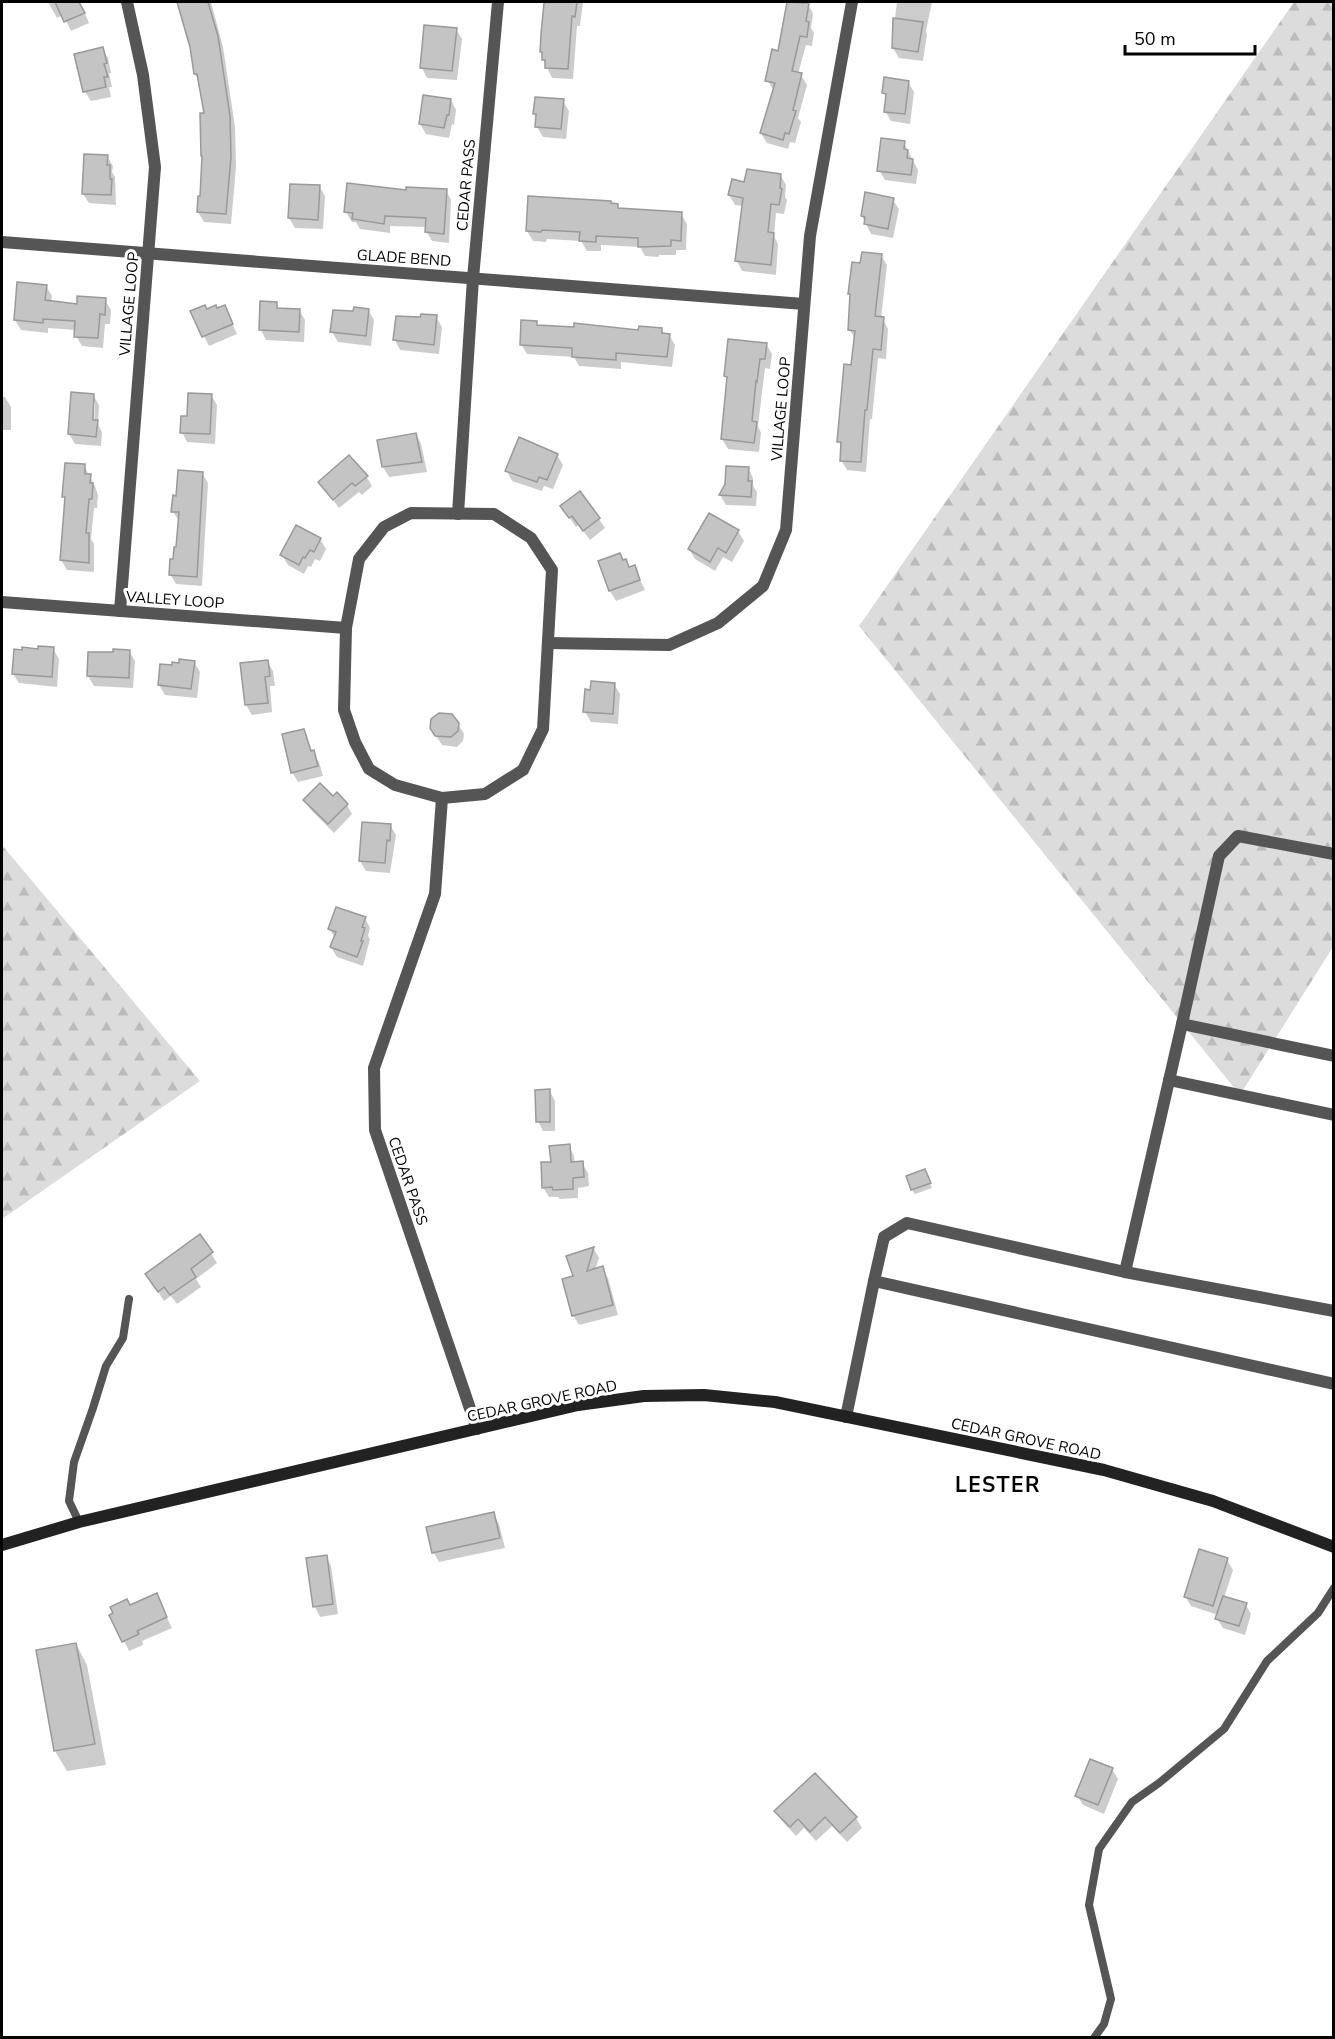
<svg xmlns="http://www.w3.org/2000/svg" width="1335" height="2039" font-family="'Nunito Sans',sans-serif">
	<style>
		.forest { fill: url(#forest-firs) }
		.shadow { fill: #0003; fill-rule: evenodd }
		.building { fill: #c4c4c4; stroke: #999; stroke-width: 1.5 }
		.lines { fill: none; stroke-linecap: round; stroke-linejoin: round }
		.lane { stroke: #555; stroke-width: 8 }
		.street { stroke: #555; stroke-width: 12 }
		.secondary { stroke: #222; stroke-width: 12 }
		.labels { text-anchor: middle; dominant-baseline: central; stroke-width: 6; stroke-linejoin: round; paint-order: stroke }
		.street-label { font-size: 15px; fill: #000; stroke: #fff }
		.district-label { font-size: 21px; font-weight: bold; letter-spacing: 1.5px; fill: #000; stroke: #fff }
	</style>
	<defs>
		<pattern id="forest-firs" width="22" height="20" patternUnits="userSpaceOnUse" patternTransform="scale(1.5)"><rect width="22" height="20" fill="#dcdcdc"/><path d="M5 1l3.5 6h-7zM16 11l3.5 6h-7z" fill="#bbb"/></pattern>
	</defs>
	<rect width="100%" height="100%" fill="#fff"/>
	<g class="forest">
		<path d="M1294,2H1333V947L1240,1095L859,626Z"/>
		<path d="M2,845L200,1081L2,1219Z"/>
	</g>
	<g class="shadow">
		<path d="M48,2H81H80L89,23L71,31L63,15L57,18Z"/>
		<path d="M181,2H211L223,47L235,127L236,167L231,224L204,222L198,212L202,198L206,115L200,82L195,74Z"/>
		<path d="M546,2H583L580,26H577L573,79L552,78L543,59L541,51Z"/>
		<path d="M789,2L808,4L813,14L811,28L814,33L812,46L806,45L798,74L801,75L807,85L798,118L801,122L795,143L790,142L788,149L767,143L761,133L774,91L767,80L780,52Z"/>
		<path d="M897,2H932L926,31L927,34L923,61L899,58L893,48V34Z"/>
		<path d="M456,29L462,39L457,80L427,78L422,68Z"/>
		<path d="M102,48L108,58L111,73H109L112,87H109L111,97L91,101L85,92Z"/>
		<path d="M908,82L914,92L910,124L891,121L885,111L887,98L884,93Z"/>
		<path d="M451,100L456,110L454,125L452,124L449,138L426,134L420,124Z"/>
		<path d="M563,101L569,111L566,139L543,137L537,127V117L535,113Z"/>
		<path d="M904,143L918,170L916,184L885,180L879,170Z"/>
		<path d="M107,156L113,166L112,172L115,177L116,205L89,203L83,194Z"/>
		<path d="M781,176L786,185L785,197L787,200L784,214L776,213L774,236L778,244L776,275L742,271L737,261L743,206L735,205L729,195L745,183Z"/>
		<path d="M319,186L325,196L323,229L295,228L289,218Z"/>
		<path d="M446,190L451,200L449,243L432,241L426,231L427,227L390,226V233L360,229L356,222H352L346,212L408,191Z"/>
		<path d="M893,200L899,209L893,238L871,234L862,216Z"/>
		<path d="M618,205L620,210L681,214L687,224L686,250H676V255H659V257L645,256L640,247L601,245V251H587L581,241L547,239L546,242L533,241L527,231Z"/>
		<path d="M881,255L887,265L881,319H883L888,329L886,359L878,358L872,419H870L866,472L847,470L841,460L842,448L839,442L855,339L850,330L861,265Z"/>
		<path d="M46,286L52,296L51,302L78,305L105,300L111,310L110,324H105L103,348L82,346L76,336V330L48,328V333L21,330L15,320Z"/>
		<path d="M276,304L279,309L299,310L305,320L304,342L266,340L261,330Z"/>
		<path d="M224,306L237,334L209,346L192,312L217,310Z"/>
		<path d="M368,310L374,320L371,346L338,342L332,332L355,312Z"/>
		<path d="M436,317L442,327L439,354L400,350L395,340Z"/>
		<path d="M536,323L539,327L640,331L662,330L665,335H669L675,345L672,367L621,362V369L579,366L574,357L527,354L521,344Z"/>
		<path d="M766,344L772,354L770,369L765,368L758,426L761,433L759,452L728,449L722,439L728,380L726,376Z"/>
		<path d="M93,395L99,405L98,424L102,432L101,446L75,444L69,434ZM92,403H95L94,427H91Z"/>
		<path d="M211,395L217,405L215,444L187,442L182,432L188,418Z"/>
		<path d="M2,397H5L11,407V430H2Z"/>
		<path d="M416,434L421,444L427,472L389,477L383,467Z"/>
		<path d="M557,455L563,465L553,489L544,486L542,491L512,481L507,471Z"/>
		<path d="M84,466L95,486L98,495L97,508H94L91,539L94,544V572L67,570L61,560L66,501L63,496Z"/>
		<path d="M748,468L753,478V486L757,492L756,506L726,505L720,495L727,484Z"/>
		<path d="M202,473L208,483L202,586L176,584L170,574L178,548L179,521L173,512L177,497Z"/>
		<path d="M366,476L372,486L362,495L359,492L339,508L320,482Z"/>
		<path d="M562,507L599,519L605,528L590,540L579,525L576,527Z"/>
		<path d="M738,531L744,541L732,562L723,557L715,571L695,559L689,549Z"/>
		<path d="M320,539L326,549L320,561L315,559L311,567L308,566L304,574L288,565L282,555Z"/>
		<path d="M623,561H626L630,568L634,567L645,590L616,601L610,591L600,562Z"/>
		<path d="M53,649L59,659L57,687L19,683L13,674Z"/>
		<path d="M129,651L135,661L133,688L94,686L88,676L89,654Z"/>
		<path d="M267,661L273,671L275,686H270L272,712L252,715L246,705L241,664Z"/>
		<path d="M194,662L200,672L197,698L165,695L159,685L173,667Z"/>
		<path d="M614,684L620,694L618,724L591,722L585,712L591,691Z"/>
		<path d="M458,724L464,734L463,741L457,747L442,745L431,728Z"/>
		<path d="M303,731L312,752L319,762L323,776L298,782L292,772Z"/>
		<path d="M333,798L347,805L352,814L334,833L311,810L305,800Z"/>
		<path d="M390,825L396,835L390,873L366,871L360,861Z"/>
		<path d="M365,918L370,928L368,936L370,939L363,966L337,957L331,947L335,938L330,929Z"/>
		<path d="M550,1091L555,1101V1131H543L538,1121Z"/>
		<path d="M569,1146L574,1156L575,1163H582L588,1173L589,1186L578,1188V1198L560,1199L558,1197H549L543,1187Z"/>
		<path d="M927,1176L932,1188L915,1194L912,1190Z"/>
		<path d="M200,1236L217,1263L196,1279L201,1287L177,1304L171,1296L164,1301L153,1284Z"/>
		<path d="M594,1249L599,1258L595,1270L602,1268L608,1278L618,1315L579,1325L573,1315L575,1277L568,1257Z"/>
		<path d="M493,1514L499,1524L505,1548L439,1562L434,1553Z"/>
		<path d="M326,1556L331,1566L338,1614L320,1617L315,1607L308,1559Z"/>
		<path d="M1227,1560L1233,1570L1224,1598L1246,1605L1251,1614L1245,1635L1223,1628L1217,1618L1218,1615L1191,1606L1185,1596Z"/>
		<path d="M156,1595L172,1628L142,1641L143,1645L129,1651L111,1615Z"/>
		<path d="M76,1644L87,1665L106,1765L67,1771L55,1751Z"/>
		<path d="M1112,1769L1118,1779L1104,1814L1083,1805L1077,1795Z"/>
		<path d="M776,1812L856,1818L862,1828L847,1842L832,1826L816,1841L804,1828L796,1836L782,1821Z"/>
	</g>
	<g class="building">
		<path d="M55,2H79L85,13L64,22Z"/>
		<path d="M177,2H208L218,36L230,116L231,157L226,214L197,212L198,196H200L202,156H201L200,113H204L197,74H194L190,47Z"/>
		<path d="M548,2H577L575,17L572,16L568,69L545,68V60H542V52H540L541,34L544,3Z"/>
		<path d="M787,2L809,3L806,21L809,22L807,37L800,36L792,71L802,73L793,110L796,111L789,134L785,133L783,140L760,133L775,83L765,81L772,49L778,51Z"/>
		<path d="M893,18L923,22L918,52L892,48Z"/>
		<path d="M424,25L457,28L452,71L420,68Z"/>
		<path d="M103,47L107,63L104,64L108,77H104L106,87L83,92L74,54Z"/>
		<path d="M884,77L909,81L905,114L884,112L886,94L882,93Z"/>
		<path d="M423,95L451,99L449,115H447L444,128L419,124Z"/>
		<path d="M535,97L564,99L561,129L535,127L536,114H533Z"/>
		<path d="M881,138L905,141L904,149L908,150L907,158L913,159L911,175L877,171Z"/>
		<path d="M84,154L108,155L107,165H110V179H112L111,195L82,194Z"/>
		<path d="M747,169L781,174L780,188L782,189L779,205L771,204L768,232L774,233L771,265L735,261L743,198L728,195L732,179L744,182Z"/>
		<path d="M347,183L406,190V187L447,189L444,234L425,232L426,218L385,216L384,224L352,219L353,213L344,212Z"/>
		<path d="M290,184L320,185L318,220L288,218Z"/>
		<path d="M865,192L894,198L888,229L864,224L865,217L861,216Z"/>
		<path d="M528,196L611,201V203L618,204V208L682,212L681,241L671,240V246L638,247V238L596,236V242L579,241L580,232L542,230L541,232L526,231Z"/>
		<path d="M862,252L882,254L875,316L884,317L881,350L873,349L867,410H865L861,462L840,461L841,442H837L844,364L851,365L855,331L848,330L850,294H848L852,262L860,263Z"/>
		<path d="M17,282L47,285L45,300L77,304V296L106,298L105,315L100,314L98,338L74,337L75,321L43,319V323L14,320Z"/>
		<path d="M260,301L277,302V308L300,309L299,332L259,330Z"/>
		<path d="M205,305L207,309L216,305L217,308L225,305L233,324L202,337L190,311Z"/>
		<path d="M354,307L369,309L366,336L330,332L333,310L353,311Z"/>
		<path d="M421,314L437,315L434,345L393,340L396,316L420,317Z"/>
		<path d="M521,320L537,321V325L574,327V323L638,330L639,326L662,328V333L670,334L667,357L616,353V360L572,357V348L520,345Z"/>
		<path d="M728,339L767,343L765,359H760L757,382L756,381L752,421L757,422L754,443L721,439L727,377L724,376Z"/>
		<path d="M71,392L94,394L93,420H98L96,437L68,434Z"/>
		<path d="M188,393L212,394L210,434L180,433L181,416H187Z"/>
		<path d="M416,433L422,462L382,467L377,440Z"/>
		<path d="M519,437L558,454L547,480L539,477L537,482L505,471Z"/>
		<path d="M349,455L368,476L355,486L352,483L333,500L318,482Z"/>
		<path d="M65,463L85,464V474H91L90,483H93L92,499H89L86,533H89V563L60,560L65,497H62Z"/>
		<path d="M726,466L749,467L748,481H752L751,497L719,495L725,484Z"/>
		<path d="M178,470L203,472L197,577L169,575L170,559H173L174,547H176L179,512H171L173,495L176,496Z"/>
		<path d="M580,491L600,518L583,531L572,516L569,518L560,506Z"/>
		<path d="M709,513L739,530L726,553L718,548L710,562L688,549Z"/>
		<path d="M296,525L321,538L314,552L310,550L305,558L303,557L299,565L280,555Z"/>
		<path d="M620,553L623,560L626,559L629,567L635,565L640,580L609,591L598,561Z"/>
		<path d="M38,646L54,647L52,677L12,674L14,649L22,650V647L38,649Z"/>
		<path d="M113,649L130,650L129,678L87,676L88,652H113Z"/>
		<path d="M179,659L195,661L191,689L158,685L160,664L172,665V662L179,663Z"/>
		<path d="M268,660L270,676L265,677L268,703L245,705L240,663Z"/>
		<path d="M591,681L615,683L613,714L583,712L585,689L590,690Z"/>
		<path d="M439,713L452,714L459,723L458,731L451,737L435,736L430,728L431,719Z"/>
		<path d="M304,729L311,751L314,750L318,766L291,773L282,734Z"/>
		<path d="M320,783L333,796L337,792L348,804L328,824L303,800Z"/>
		<path d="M362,822L391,824L390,841L387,840L385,863L359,861Z"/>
		<path d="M336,907L366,917L362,927L365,928L361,941H363L357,957L330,947L336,932L328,929Z"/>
		<path d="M550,1089V1122H536L535,1090Z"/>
		<path d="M570,1144L571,1162L583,1161L584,1177L573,1178V1189L553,1190L552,1187L542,1188L541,1162H551L549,1146Z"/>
		<path d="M925,1169L931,1183L911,1190L906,1176Z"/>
		<path d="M200,1234L213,1252L191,1269L196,1277L170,1295L164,1287L158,1292L145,1274Z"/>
		<path d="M594,1247L587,1271L603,1266L613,1305L572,1316L562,1279L573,1276L566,1256Z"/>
		<path d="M494,1512L500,1538L432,1553L426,1527Z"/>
		<path d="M1199,1549L1228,1558L1213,1606L1184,1597Z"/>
		<path d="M327,1555L333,1604L313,1607L306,1558Z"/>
		<path d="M157,1593L167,1617L137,1631L139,1634L122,1642L109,1615L113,1613L110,1607L127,1599L130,1605Z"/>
		<path d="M1223,1596L1247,1603L1239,1626L1215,1619Z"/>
		<path d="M76,1643L95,1744L54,1751L36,1650Z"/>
		<path d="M1090,1759L1113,1768L1098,1805L1075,1796Z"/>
		<path d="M815,1773L857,1817L840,1833L825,1817L810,1832L798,1819L790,1827L774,1811Z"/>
	</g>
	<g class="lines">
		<g class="lane">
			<path d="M79,1522L69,1501L74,1462L93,1408L106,1366L123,1338L129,1299"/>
			<path d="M1094,2038L1104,2024L1111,1999L1089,1905L1099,1849L1132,1802L1159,1783L1224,1729L1267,1661L1318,1613L1334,1588"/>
		</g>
		<g class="street">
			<path d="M2,242L804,304"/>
			<path d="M411,513L494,514L531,538L552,570L543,729L523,770L485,794L442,798L395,785L369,769L355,742L344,710L346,628L359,559L384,527Z"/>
			<path d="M458,514L473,278L498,2"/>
			<path d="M2,602L346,628"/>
			<path d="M120,611L155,167L143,75L127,2"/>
			<path d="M548,643L669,645L718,623L763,586L786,530L810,236L852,2"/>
			<path d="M442,798L435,894L374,1068L375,1130L477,1429"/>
			<path d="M1182,1024L1219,856L1238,836L1334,854"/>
			<path d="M1169,1080L1334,1115"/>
			<path d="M1125,1272L1182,1024L1334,1056"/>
			<path d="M1334,1311L1125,1272L907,1223L884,1237L874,1281L1334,1384"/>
			<path d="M846,1417L874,1281"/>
		</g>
		<path class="secondary" d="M2,1545L79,1522L578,1405L644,1396L704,1395L775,1402L1104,1470L1213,1501L1334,1547"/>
	</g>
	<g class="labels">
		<g class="street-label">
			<text transform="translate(466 185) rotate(-85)">CEDAR PASS</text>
			<text transform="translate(404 258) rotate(4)">GLADE BEND</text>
			<text transform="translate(129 304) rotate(-85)">VILLAGE LOOP</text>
			<text transform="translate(781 409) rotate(-85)">VILLAGE LOOP</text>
			<text transform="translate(175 600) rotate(4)">VALLEY LOOP</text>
			<text transform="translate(408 1181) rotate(71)">CEDAR PASS</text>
			<text transform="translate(542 1401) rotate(-12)">CEDAR GROVE ROAD</text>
			<text transform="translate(1026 1439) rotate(12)">CEDAR GROVE ROAD</text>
		</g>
		<g class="district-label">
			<text x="998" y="1485">LESTER</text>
		</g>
	</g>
	<rect width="1335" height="2039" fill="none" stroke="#000000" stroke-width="6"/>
	<path d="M1125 45v9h130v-9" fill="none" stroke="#000000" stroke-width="3"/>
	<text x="1134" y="45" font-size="18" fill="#000000" stroke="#ffffff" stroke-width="4.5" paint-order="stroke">50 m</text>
</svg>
